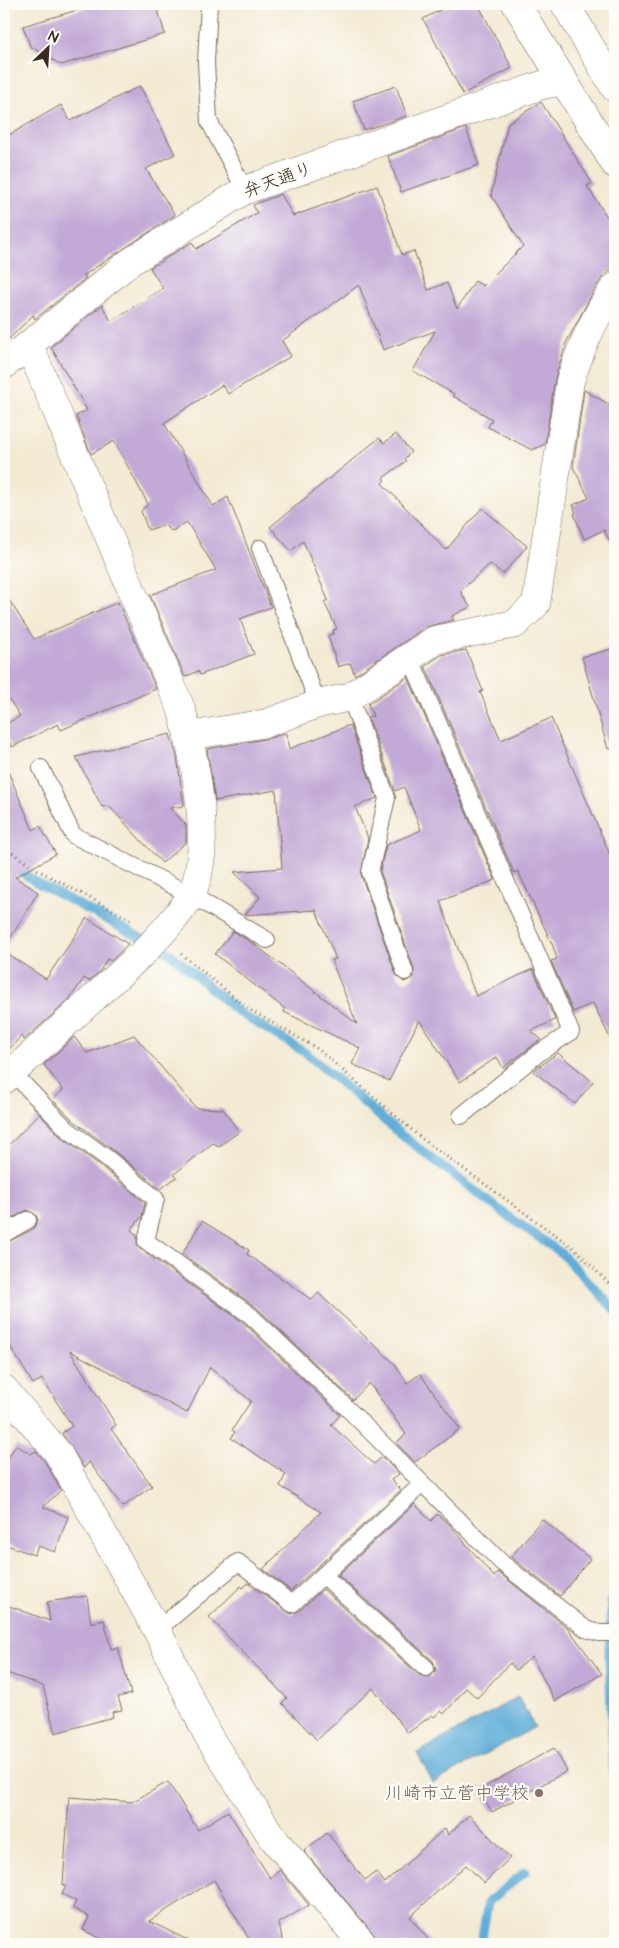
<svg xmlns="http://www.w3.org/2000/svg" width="619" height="1948" font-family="'Architects Daughter','Klee One',sans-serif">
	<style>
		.water { fill: #5eadd8; stroke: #4c6c7b }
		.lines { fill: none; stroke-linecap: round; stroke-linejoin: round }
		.stream { stroke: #5eadd8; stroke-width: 9 }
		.building { fill: #c2a9d6 }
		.service-casing { stroke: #7b6d5d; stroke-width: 18 }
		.minor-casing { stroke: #7b6d5d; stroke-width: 29 }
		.primary-casing { stroke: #7b6d5d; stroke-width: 29 }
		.path { stroke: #7b6d5d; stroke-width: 3; stroke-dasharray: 1 4; stroke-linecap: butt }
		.service { stroke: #fff; stroke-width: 16 }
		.minor { stroke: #fff; stroke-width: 28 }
		.primary { stroke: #fff; stroke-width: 28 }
		.education-dot { fill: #8d6e63; stroke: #fdfcf7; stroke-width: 2 }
		.labels { text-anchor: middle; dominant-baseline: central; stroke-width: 4.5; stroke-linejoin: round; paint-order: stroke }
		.street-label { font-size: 18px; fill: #3b2a1e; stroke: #fdfcf7 }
		.education-label { font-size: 18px; fill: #785e54; stroke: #fdfcf7; text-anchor: end }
	</style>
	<rect width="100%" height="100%" fill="#fdfcf7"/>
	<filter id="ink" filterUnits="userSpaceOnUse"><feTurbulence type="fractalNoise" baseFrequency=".02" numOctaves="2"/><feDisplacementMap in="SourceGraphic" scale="10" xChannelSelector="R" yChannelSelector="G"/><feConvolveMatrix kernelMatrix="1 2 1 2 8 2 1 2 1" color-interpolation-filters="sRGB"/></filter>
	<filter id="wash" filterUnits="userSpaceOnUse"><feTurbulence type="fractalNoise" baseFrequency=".0096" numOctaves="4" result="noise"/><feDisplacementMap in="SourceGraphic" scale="20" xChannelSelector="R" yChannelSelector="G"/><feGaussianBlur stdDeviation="1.12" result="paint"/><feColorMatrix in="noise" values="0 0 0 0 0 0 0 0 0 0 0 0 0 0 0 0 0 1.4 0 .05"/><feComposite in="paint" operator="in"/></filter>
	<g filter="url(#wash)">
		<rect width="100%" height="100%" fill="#f3ead3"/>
		<path class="water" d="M518,1697L535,1727L433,1783L417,1753Z"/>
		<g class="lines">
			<g class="stream">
				<path d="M4,859L34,881L171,954L238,1012L306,1053L400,1134L505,1214L561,1253L615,1310"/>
				<path d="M614,1784L609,1654L611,1601L615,1588"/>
				<path d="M481,1944L488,1902L525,1872"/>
			</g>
		</g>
		<g id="blocks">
			<g class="building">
				<path d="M98,4H156L165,34L61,65L30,46L23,26Z"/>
				<path d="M452,4H478L512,68L463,94L423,19Z"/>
				<path d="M140,86L175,154L146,169L175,215L84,275L86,278L35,319L33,315L4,344V138L61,105L70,121Z"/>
				<path d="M396,86L407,116L364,130L353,101Z"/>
				<path d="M541,102L592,183L587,186L615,229V266L602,278L594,290L566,343L555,379L545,444L532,450L488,427L492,419L453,396L454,394L413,371L435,331L383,350L359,285L282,341L291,356L228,394L222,385L164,423L213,506L228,497L271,607L240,619L254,654L200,675L198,671L185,677L150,595L216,570L187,522L172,531L164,525L148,530L141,511L148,504L114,441L91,454L76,416L87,410L51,347L102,305L111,321L163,288L150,268L192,242L196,249L257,213L253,205L281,194L293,216L377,186L402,255L414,251L428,290L447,283L457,309L475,281L483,286L523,246L491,195L508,123Z"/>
				<path d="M466,128L479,165L401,192L388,156Z"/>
				<path d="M584,390L615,408V551L604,530L584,539L574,514L576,513L573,505L589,498L573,467Z"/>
				<path d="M396,434L411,452L404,459L406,461L383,478L385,480L382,483L446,550L482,508L527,546L503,574L490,564L460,591L470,607L452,616L454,620L426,627L355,675L350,663L338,667L328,636L334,633L333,630L337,629L324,602L328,600L303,541L291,551L270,527L379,438L384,443Z"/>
				<path d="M4,592L34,639L118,602L156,689L61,730L58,724L12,747L4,731V725L20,716L4,692Z"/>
				<path d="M615,648V748L608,749L582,657Z"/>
				<path d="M466,650L483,691L480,692L501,740L551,718L615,866V1048L593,1003L573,1012L551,961L557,959L553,946L518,871L514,873L425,666L441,655Z"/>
				<path d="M408,677L495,880L440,901L476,996L533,969L555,1020L531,1031L541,1039L503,1068L497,1057L460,1082L419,1020L389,1081L352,1064L360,1048L284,1012L285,1009L215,954L233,931L254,944L357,1024L331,960L336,959L316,910L245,915L260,897L234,872L282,868L276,790L215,801L207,749L270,738L286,733L289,749L350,725L377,798L355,807L368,838L361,875L396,975L404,982L413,978L414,969L380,871L386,845L421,830L404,787L395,791L368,717L373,716L368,704Z"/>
				<path d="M170,734L177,757L184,806L170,808L186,825V842L162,863L108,805L102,807L76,757Z"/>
				<path d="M4,762L33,830L40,826L56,854L15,877L38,892L4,949Z"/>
				<path d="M87,918L128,944L111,961L107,959L100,971L89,981L84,978L68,1001L24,1040L21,1036L4,1055V952L46,979Z"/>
				<path d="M134,1035L196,1108L223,1109L239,1132L219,1146L213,1143L174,1174L177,1177L160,1189L113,1150L74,1121L53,1100L63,1090L44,1065L74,1037L87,1053Z"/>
				<path d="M558,1053L593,1082L575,1104L533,1071Z"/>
				<path d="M39,1114L61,1137L101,1166L145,1203L142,1216L131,1230L137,1235V1244L140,1249L244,1323L340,1415L331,1425L374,1464L382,1457L399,1474L391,1480L401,1490L291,1591L263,1569L321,1512L280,1486L286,1474L231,1438L235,1432L232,1430L251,1401L210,1367L187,1413L70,1351L116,1425L111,1429L152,1486L123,1507L89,1462L84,1468L62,1433L72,1426L42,1379L33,1384L4,1336V1244L33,1229L38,1220L36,1215L27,1210L4,1223V1150Z"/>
				<path d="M202,1221L249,1250L247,1254L312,1300L318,1293L396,1365L407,1383L420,1374L460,1429L415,1462L396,1443L406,1434L369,1383L353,1400L257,1308L182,1254Z"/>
				<path d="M16,1445L31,1454L36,1451L45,1462L61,1490L43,1507L68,1517L55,1552L38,1546L34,1555L4,1544V1464Z"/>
				<path d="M415,1504L431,1521L437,1514L450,1525L494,1577L498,1572L568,1628L602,1674L555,1701L532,1657L516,1670L510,1663L477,1698L466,1688L444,1714L441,1711L434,1717L432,1715L408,1733L373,1688L317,1740L282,1703L287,1698L209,1617L241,1586L243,1588L248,1583L291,1614L299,1611L323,1589L419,1675L430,1677L436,1670L433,1661L338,1575Z"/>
				<path d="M542,1519L590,1559L560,1596L511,1557Z"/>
				<path d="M87,1596L91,1623L104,1620L111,1649L118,1647L131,1694L118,1697L122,1710L112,1712L113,1717L55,1733L43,1686L4,1672V1604L50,1621L47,1602Z"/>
				<path d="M554,1748L567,1771L492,1812L479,1790Z"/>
				<path d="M168,1782L198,1830L228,1811L270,1878L280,1870L309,1905L279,1923L283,1944H252L214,1880L149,1921L195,1944H111L83,1930L89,1917L73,1908L76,1901L62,1894L66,1886L63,1885L69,1797L132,1802Z"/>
				<path d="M469,1815L510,1858L484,1883L466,1865L410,1917L432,1944H382L304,1851L327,1833L365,1880L376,1872L385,1883L445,1828L448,1835Z"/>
			</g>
		</g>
	</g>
	<g filter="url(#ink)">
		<use href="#blocks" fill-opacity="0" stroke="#7b6d5d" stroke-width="1"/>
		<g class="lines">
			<g class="service-casing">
				<g id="service">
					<path d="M209,4L206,62L209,121L245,190"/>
					<path d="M260,548L318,704"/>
					<path d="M410,657L571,1032L539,1053L461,1116"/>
					<path d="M350,697L387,798L370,872L405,972"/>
					<path d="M41,768L73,835L191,895L267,940"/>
					<path d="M7,1067L67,1129L107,1158L156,1199L146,1241L250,1315L337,1398L502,1563L586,1629L599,1633H615"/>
					<path d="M4,1234L28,1220"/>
					<path d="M323,1575L426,1668"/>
					<path d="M157,1630L238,1562L292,1604L422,1484"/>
				</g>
			</g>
			<g class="minor-casing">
				<g id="minor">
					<path d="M4,365L130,262L245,190L542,85L564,81"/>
					<path d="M188,736L267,723L318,704L350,697L435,640L515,624L536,604L570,381C581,347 594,317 615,287"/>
					<path d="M4,1080L145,951C158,937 183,911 191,895C214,848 195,760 182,711L29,345"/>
					<path d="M4,1389L58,1453L157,1630L207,1734L272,1837L363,1944"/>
				</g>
			</g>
			<g class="primary-casing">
				<g id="primary">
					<path d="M516,4L615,164"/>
					<path d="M565,4L615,88"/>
				</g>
			</g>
			<g class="path">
				<path d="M4,847L34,868L133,921"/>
				<path d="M181,954L250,1010L318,1049L421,1138L576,1250L615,1290"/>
			</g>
			<use href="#service" class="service"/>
			<use href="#minor" class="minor"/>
			<use href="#primary" class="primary"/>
		</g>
	</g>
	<circle class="education-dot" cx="539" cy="1793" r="5"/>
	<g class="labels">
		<g class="street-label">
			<text transform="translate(278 180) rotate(-20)">弁天通り</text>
		</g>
		<g class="education-label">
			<text x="529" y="1793">川崎市立菅中学校</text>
		</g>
	</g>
	<rect width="619" height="1948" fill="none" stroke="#fdfcf7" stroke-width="20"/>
	<g transform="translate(48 48) rotate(25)" stroke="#fdfcf7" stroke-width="4" paint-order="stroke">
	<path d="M0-4L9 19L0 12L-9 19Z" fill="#3b2a1e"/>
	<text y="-8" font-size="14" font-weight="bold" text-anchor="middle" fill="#3b2a1e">N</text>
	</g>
</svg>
